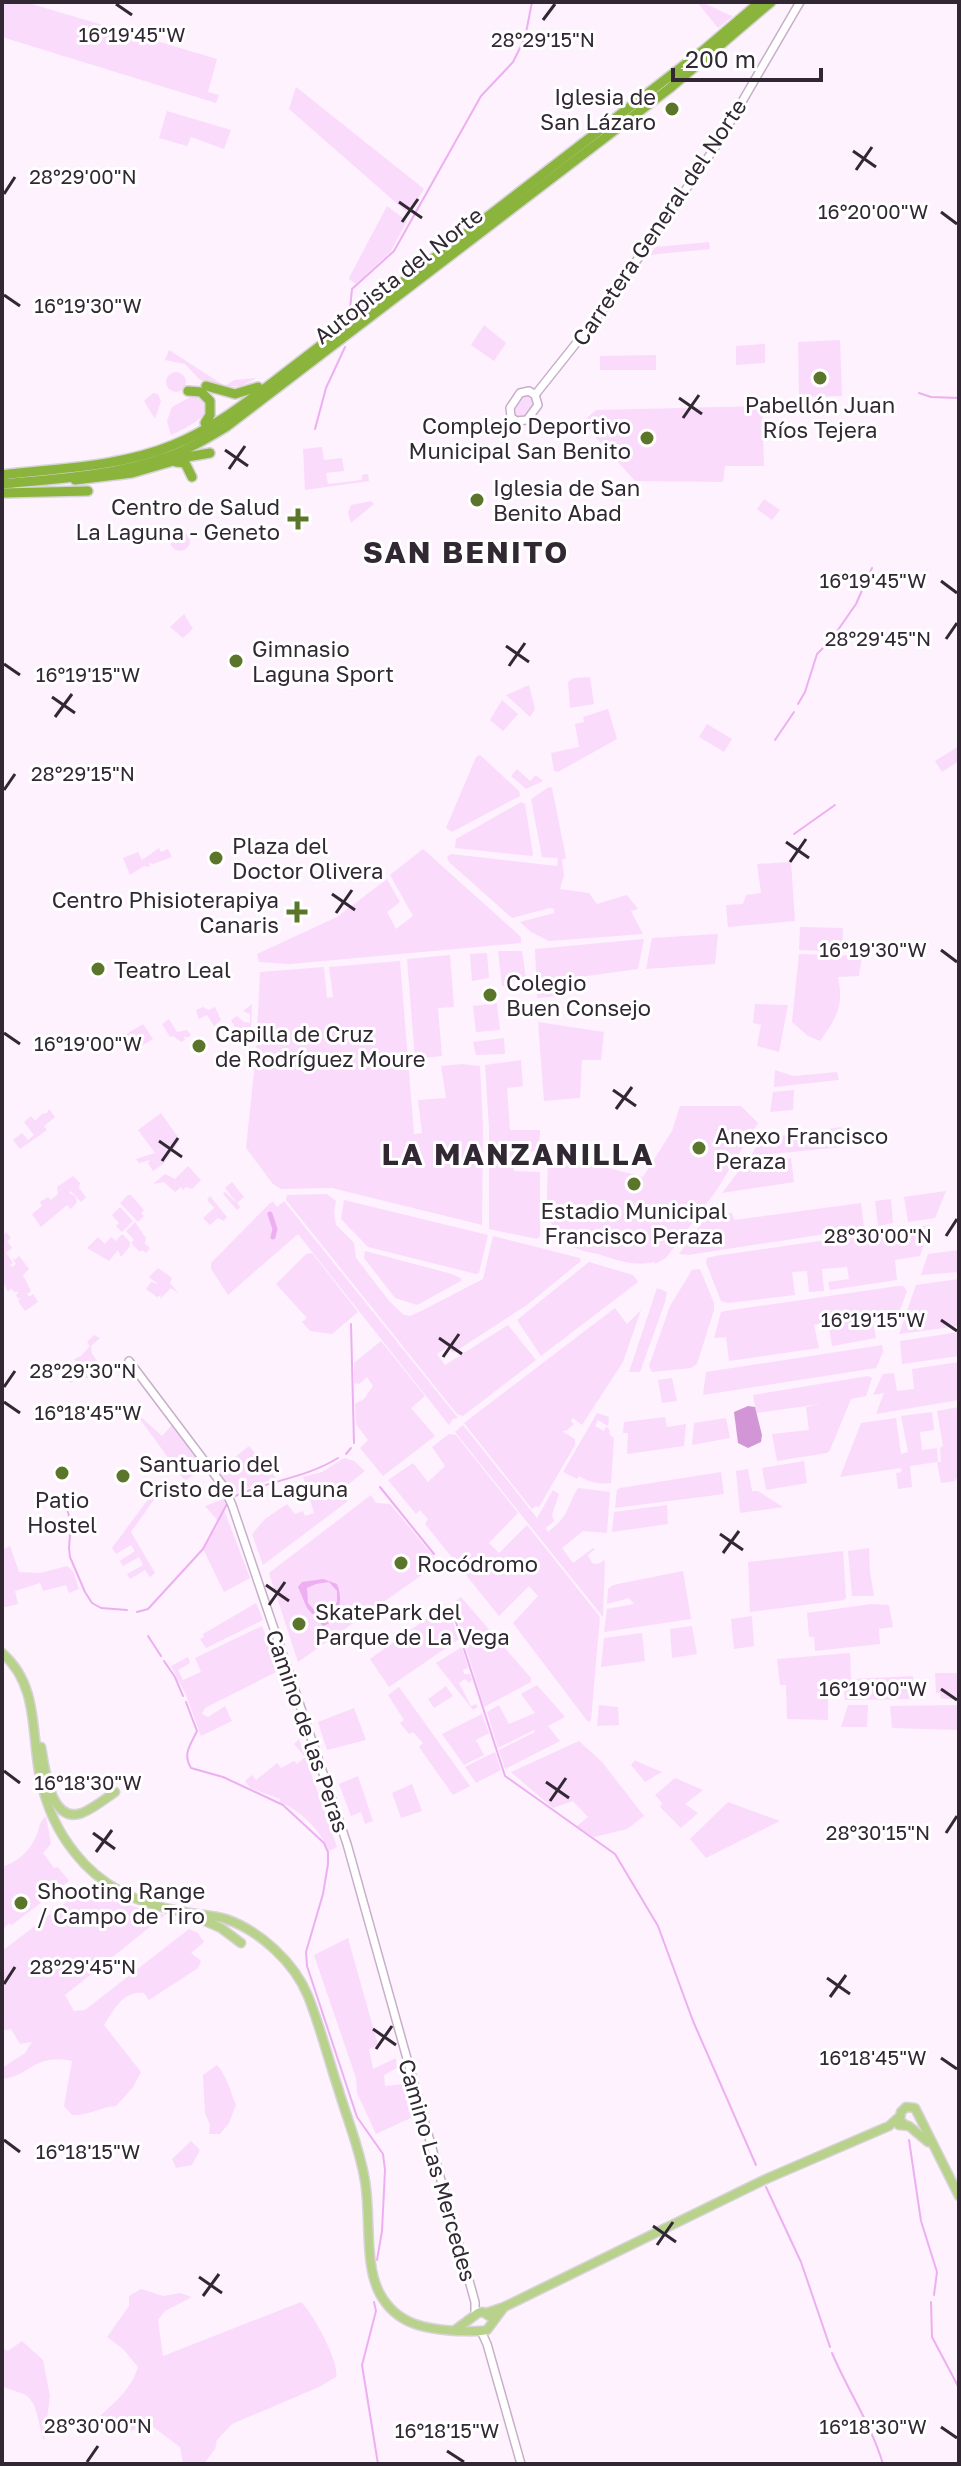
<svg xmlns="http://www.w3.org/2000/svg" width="961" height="2466" font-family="'Golos Text',sans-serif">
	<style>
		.green { fill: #fadbfc }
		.forest { fill: #d296d7 }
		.water { fill: #edaff2; fill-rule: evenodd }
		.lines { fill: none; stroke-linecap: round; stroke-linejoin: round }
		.stream { stroke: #edaff2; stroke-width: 2 }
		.canal { stroke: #edaff2; stroke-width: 5 }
		.secondary-casing { stroke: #c8aeca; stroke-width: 10 }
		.primary-casing { stroke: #d6d4d6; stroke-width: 11 }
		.highway-casing { stroke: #d6d4d6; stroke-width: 12 }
		.secondary { stroke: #fff; stroke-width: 7 }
		.primary { stroke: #b9d28b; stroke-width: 8 }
		.highway { stroke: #8bb43d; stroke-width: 9 }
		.ticks { fill: none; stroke: #322833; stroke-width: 3 }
		.poi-dot { fill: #5b762a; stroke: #fff; stroke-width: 3 }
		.labels { text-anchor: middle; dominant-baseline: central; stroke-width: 6; stroke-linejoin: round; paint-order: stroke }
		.poi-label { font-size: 22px; fill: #322833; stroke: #fff; text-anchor: start }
		.street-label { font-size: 22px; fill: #322833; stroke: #fff }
		.district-label { font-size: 30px; font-weight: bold; letter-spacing: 2px; fill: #322833; stroke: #fff }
		.ticks-label { font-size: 20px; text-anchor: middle; fill: #322833; stroke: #fff; stroke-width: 6; stroke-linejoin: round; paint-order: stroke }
	</style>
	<rect width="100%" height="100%" fill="#fdf2fd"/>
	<g class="green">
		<path d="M2,2H25L217,59L208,92L219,95L216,103L2,37Z"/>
		<path d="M697,2C709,3 721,13 733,16L718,28Z"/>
		<path d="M296,87L424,189L409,214L289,109Z"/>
		<path d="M167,111L231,130L224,149L191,137L187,146L159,138Z"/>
		<path d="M387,206L407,221L391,251L356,284L349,279L350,276Z"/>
		<path d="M709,242L710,249L649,255L656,247Z"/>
		<path d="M484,325L506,343L494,361L471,345Z"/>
		<path d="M840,340L842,396L799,397L798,342Z"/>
		<path d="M765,344V363L736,365V346Z"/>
		<path d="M169,350L225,386L234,380L257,378L241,386L224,387L200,380L185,364L165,360Z"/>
		<path d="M656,355V370H600V356Z"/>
		<circle cx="176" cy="382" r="10"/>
		<path d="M153,393L158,394L161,401L155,419L144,401Z"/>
		<path d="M523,395L532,396L535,403L524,419L516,417L513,410Z"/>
		<path d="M192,396C230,407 185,429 171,435L167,421L172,407Z"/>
		<path d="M762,406L764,466H725L723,482L635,481L585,425L588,417L596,410Z"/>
		<path d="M322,447L324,460L342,458L344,471L326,473L328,484L362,480V475L368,474L369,481L305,490L303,449Z"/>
		<path d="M764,499L780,510L772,520L757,509Z"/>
		<path d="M371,501L374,504L351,523L348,512L351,505Z"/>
		<circle cx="180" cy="541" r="10"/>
		<path d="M184,614L193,629L183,638L170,627Z"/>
		<path d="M590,677L594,704L570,708L568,682L573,678Z"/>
		<path d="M529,685L535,709L530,717L506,695Z"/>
		<path d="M502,700L518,714L503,731L490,720Z"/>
		<path d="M608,709L617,739L558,772L554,771L551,753L579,747L575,724L584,722L583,717Z"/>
		<path d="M707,724L732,739L724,752L699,737Z"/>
		<path d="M959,746V761L942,772L935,761Z"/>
		<path d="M480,755L519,791L520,796L452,832L446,828L476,757Z"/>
		<path d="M517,769L530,781L536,775L543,781L526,789L511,776Z"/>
		<path d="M549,787L552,788L566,858L562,860L564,875L560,889L589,893L597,904L627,895L638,909L631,911L643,934L549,941L531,932L520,922L554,913V909L550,908L512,918L449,862L447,857L451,854L557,866L558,858L542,857L531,799Z"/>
		<path d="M521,802L525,804L533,854L532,856L455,848L456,839Z"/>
		<path d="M159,848L161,852L168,849L172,857L153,864L149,863L150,867L144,866L130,875L123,858L138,852L142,860Z"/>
		<path d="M423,849L521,937V943L290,964L259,962L257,954L337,917L387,879L400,902L387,912L396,929L413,916L390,875Z"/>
		<path d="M791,862L795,921L728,927L726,905L743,904L746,895L761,893L757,864Z"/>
		<path d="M800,927L843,928L842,952L799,950Z"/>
		<path d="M718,934L715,964L646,969L652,938Z"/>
		<path d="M644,939L638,969L558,980L559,996L537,998L535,949Z"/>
		<path d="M498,951H522L527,985L518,986L517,981H512V985L502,986Z"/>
		<path d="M487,953L489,978L472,981L470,954Z"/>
		<path d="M799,954L862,956L859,976L838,977C844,1006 837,1017 820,1041L808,1036L792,1022Z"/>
		<path d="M450,955L454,1007L438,1008L442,1056L415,1059L407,959Z"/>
		<path d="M400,961L414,1134L422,1133L418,1100L446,1098L441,1066L462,1064L480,1066L483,1128L482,1225L332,1188L281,1189L273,1184L246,1148L256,1053L260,972L324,967L327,998L333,997L329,967Z"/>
		<path d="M497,1003L500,1030L476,1032L473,1006Z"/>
		<path d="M252,1004L251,1030H241V1039L231,1020L237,1016L244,1022L250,1023V1014L243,1011Z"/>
		<path d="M755,1004L788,1005L779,1052L757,1046L761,1025L753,1023Z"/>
		<path d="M215,1007L221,1020L214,1026L207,1015L199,1019L196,1010L203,1007L209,1010Z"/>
		<path d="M169,1019L177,1032L187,1030L191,1035L187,1038L184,1036L185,1040L181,1042L173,1036L170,1037L162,1024Z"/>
		<path d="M538,1022L604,1032L601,1060H582L580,1098L544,1101Z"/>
		<path d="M143,1024L153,1039L135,1050L125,1035Z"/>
		<path d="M504,1038L505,1054L476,1055L473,1042Z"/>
		<path d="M521,1060L523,1086L507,1088L510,1130H540L539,1151L514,1152V1171L540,1172V1236L537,1239L489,1229V1128L485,1065Z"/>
		<path d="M775,1070L794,1076L837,1072L839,1080L774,1087Z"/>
		<path d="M794,1090L793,1110L770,1112L773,1092Z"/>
		<path d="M680,1106H741L758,1123L716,1191L666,1258L655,1264L654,1262C636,1267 617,1260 601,1255C596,1253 585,1252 578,1249C539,1233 548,1196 548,1158L587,1167L589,1163L643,1177L672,1131Z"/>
		<path d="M49,1109L55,1117L44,1126L47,1130L20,1149L13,1140L22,1133L28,1140L34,1135L24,1122L31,1116L35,1121L42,1114L47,1113Z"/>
		<path d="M161,1113L180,1140L163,1164L153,1171L148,1163L150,1160L139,1163L136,1159L155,1153L138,1130Z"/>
		<path d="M841,1127L842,1147L751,1156L760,1139Z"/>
		<path d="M791,1158L794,1182L722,1193L744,1164Z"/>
		<path d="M188,1166L201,1180L192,1189L186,1187L183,1190L181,1187L175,1192L164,1182L153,1184L165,1174L175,1179Z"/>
		<path d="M73,1176L80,1183L79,1188L86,1197L81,1202L71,1191L69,1193L75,1196L77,1202L71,1209L67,1205L41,1227L32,1214L42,1206L40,1202L48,1197L51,1200L58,1194L57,1187Z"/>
		<path d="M232,1182L244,1197L237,1203L240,1207L237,1210L223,1194L225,1192L237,1203L225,1188Z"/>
		<path d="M946,1191L935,1218L908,1222L904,1197Z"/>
		<path d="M327,1194L336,1201L334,1213L336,1225L354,1243L356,1258L390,1302L404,1315L410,1316L425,1309L483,1279L493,1236L580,1258L581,1261L527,1305L453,1353L448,1347L437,1354L445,1365L508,1325L536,1360L463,1416L457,1414L286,1200L287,1195Z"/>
		<path d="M128,1195H131L144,1210L141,1213L144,1216L138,1222L120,1203Z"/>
		<path d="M210,1196L227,1217L224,1221L218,1218L210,1225L203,1218L214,1208L207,1200Z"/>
		<path d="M891,1199L893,1223L878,1226L875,1201Z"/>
		<path d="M344,1200L488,1235L479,1273L476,1274L368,1247L341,1219Z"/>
		<path d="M284,1201L458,1418L453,1419L449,1425L298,1234L228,1295L211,1269V1263L270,1203L273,1202L277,1207Z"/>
		<path d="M861,1203L864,1228L688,1255L679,1254L707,1216L732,1213L734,1220Z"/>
		<path d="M120,1207L133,1221L122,1232L116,1226L119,1223L112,1215Z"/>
		<path d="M135,1222L146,1238L145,1244L150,1248L146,1253L142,1250L140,1252L131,1243L134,1240L126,1231Z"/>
		<path d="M931,1225L920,1256L895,1260L897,1280L830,1290L828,1282L849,1279L847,1267L822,1269L824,1291L809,1292L807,1271L792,1272L795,1295L728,1303L721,1301L706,1263L707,1258L715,1256Z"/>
		<path d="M6,1232L11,1238L7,1241L12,1248L6,1253L13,1263L10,1265L12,1267L16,1264L12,1258L15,1260L19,1256L29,1269L23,1275L31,1291L27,1294L29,1297L33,1294L38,1302L25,1311L18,1301L22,1297L18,1299L16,1295L19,1292H14L11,1288L8,1292L2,1279V1236Z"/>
		<path d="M122,1234L130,1242V1246L121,1257L118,1250L109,1261L87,1248L98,1237L105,1244L111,1237L116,1241Z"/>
		<path d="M959,1250V1272L921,1275L928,1254Z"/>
		<path d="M365,1251L452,1274L461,1278V1281L417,1305L395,1298L364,1258Z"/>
		<path d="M312,1253L358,1312L332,1334L310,1331L302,1322L307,1318L276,1284L306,1254Z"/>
		<path d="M589,1262L633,1275L638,1282L541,1356L517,1320Z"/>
		<path d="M158,1268L172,1278L170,1283L179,1294L171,1288L160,1299L161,1295L157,1297L146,1289L151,1282L158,1284L149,1277Z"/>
		<path d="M700,1269L714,1303V1310L697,1364L691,1368L652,1372L649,1366L670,1306L692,1270Z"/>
		<path d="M959,1279V1326L899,1334L916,1285Z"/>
		<path d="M898,1286H903L907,1291L899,1313L872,1316L876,1338L832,1346L828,1321L814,1325L819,1348L729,1361L726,1337L714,1338L721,1312L725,1311Z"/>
		<path d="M657,1288L667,1292L665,1302L640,1372H629Z"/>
		<path d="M615,1308L627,1324L641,1310L623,1362L582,1425L573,1418L571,1421L574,1424L566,1431H562L575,1439V1445L539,1507L536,1506L532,1509L464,1423Z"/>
		<path d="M959,1332V1356L902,1364L900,1341Z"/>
		<path d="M94,1335L100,1338L91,1346L92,1354L98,1362L84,1370L89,1378L78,1377L71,1383L67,1378L79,1368L87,1367L85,1364L81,1367L74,1359L81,1356L90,1346L87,1342Z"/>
		<path d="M381,1341L425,1396L411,1408L435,1436L383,1476L360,1448L368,1440L356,1424L355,1404L364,1399L373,1386L367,1377L359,1384L354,1383V1363Z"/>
		<path d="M882,1345L883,1352L876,1368L703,1395L706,1372Z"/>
		<path d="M959,1362V1400L876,1414L884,1393L873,1395L883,1374L894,1373L897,1391L914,1389L912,1369Z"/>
		<path d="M868,1376L872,1378L866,1396L851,1399L830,1450L827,1453L777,1461L772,1434L809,1430L806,1407L820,1404L756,1413L753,1395Z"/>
		<path d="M672,1378L677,1401L662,1403L658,1380Z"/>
		<path d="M959,1407V1474L955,1481L941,1483L937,1462L910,1466L912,1487L898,1489L896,1473L902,1472L901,1468L840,1477L861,1423L896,1418L901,1454L908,1452L901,1416L932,1412L934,1430L920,1432L922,1450L937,1448L938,1462H941L940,1448L943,1446L937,1411Z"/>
		<path d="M597,1413L609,1417L608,1426L598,1420L595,1426L604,1431L606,1427L609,1429L610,1435L614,1438L611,1483C599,1485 589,1482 579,1476L577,1479L563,1472Z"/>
		<path d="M665,1417L667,1427L686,1424L684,1446L627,1454L628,1433H623L624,1422Z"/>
		<path d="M142,1418L162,1436L173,1424L205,1467L185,1481L140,1419Z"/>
		<path d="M726,1418L730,1438L692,1445L694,1423Z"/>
		<path d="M463,1425L537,1518L553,1490L559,1494L552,1515L554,1521L546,1528L548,1532C570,1515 565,1510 578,1488L610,1492L607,1533L583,1531L562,1548L573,1563L593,1548L595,1549L588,1555L592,1563L598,1564L605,1560L603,1617L455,1432Z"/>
		<path d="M449,1434L456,1435L518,1513L489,1543L499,1553L527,1525L600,1617L591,1720L588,1722L513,1623L538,1596L529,1586L499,1616L425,1524L428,1519L420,1510L416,1514L388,1480L413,1463L428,1482L445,1466L432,1447Z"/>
		<path d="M249,1446L276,1478L228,1495L214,1474Z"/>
		<path d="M344,1458L354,1461L365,1471L340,1491L348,1501L263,1565L252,1534L265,1519L287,1504L295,1514L303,1511L305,1516L314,1513L303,1477L322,1472Z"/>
		<path d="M804,1461L807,1483L766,1490L762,1468Z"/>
		<path d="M748,1469L752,1491H758L783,1507L740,1513L736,1471Z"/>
		<path d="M721,1472L724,1494L615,1508L617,1490L620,1488Z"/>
		<path d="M155,1490L158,1494L131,1532L155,1573L150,1577L145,1570L130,1579L127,1574L143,1565L139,1557L123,1566L120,1561L135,1551L131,1545L116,1554L112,1548Z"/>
		<path d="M371,1495L376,1503L390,1504L439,1563L298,1662L269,1573Z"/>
		<path d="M229,1497L224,1510L250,1578L224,1592L203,1549L219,1522L205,1506Z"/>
		<path d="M667,1505L668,1524L612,1532L614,1512Z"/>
		<path d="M10,1546L19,1572L40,1573L67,1566L73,1571L79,1589L69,1593L66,1585L43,1591L40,1583L15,1591L18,1604L2,1608V1550Z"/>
		<path d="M869,1548L870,1572L874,1596H852L848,1551Z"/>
		<path d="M843,1551L846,1598L844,1600L750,1612L748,1562Z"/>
		<path d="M683,1571L691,1619L604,1632L607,1609L634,1604L629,1598L607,1604L608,1589L613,1585Z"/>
		<path d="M461,1597L531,1678V1682L484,1707L466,1648L473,1642L467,1634L463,1637L453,1603Z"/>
		<path d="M256,1603L263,1620L206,1648L200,1639L204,1637L203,1634Z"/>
		<path d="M447,1604L459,1639L389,1687L370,1659Z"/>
		<path d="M871,1604L889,1605L893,1627L879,1629L880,1644L815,1651L814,1637H809L807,1613Z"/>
		<path d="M752,1616L754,1646L734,1649L731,1619Z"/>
		<path d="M262,1626L280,1670L205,1708L202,1714L208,1717L225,1706L232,1721L201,1736L186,1695L171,1666L188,1657L190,1663L178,1670L183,1680L201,1672L195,1658Z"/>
		<path d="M692,1626L697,1654L672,1658L670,1629Z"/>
		<path d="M642,1633L645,1661L601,1667L604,1638Z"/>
		<path d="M462,1647L468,1668L463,1670L464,1674H470L472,1680L469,1683L465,1679L459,1683L471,1706L476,1704L478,1707L473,1710L436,1663Z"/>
		<path d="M850,1653L851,1679L913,1676L914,1699L845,1700L844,1680L828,1681V1720L787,1719L786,1685H780L777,1659Z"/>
		<path d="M935,1673H958V1699H941L940,1693H936Z"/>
		<path d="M537,1685L565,1717L548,1726L560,1741L505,1769L499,1750L535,1732L534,1730L498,1748L487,1712L499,1705L509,1724L535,1713L521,1694Z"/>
		<path d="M446,1686L453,1696L434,1708L428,1699Z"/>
		<path d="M399,1687L470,1786L453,1795L419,1747L423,1743L413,1732L409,1734L400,1723L404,1720L388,1695Z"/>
		<path d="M599,1705L618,1707L619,1725L597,1726Z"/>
		<path d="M848,1705H868L867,1727H841Z"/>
		<path d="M959,1705V1730L892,1728L890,1706Z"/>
		<path d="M354,1708L366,1740L327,1750L318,1722Z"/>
		<path d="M482,1714L489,1733L476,1740L484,1755L464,1765L442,1734Z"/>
		<path d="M299,1739L337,1847L329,1851C321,1831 300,1810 280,1802V1799L250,1788L245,1781L252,1775L256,1780L277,1763L281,1768L294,1761L297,1764L305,1757L294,1744Z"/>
		<path d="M579,1741L602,1762L644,1816L627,1829L594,1837L577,1826L588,1817L573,1801L553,1808L511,1772Z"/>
		<path d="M495,1752L501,1770L476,1783L465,1767Z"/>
		<path d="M635,1760L636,1761L662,1772L645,1782L631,1765Z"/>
		<path d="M358,1776L373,1821L365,1824L361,1812L351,1816L339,1784Z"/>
		<path d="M675,1778L703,1790L685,1804L698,1813L681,1828L660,1807L662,1803L655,1795Z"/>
		<path d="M412,1784L422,1811L401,1818L392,1793Z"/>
		<path d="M728,1802L780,1821L706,1858L690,1839Z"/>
		<path d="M46,1816L51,1844L43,1853L54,1868L58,1867L69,1881L12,1925L9,1923L2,1930V1867C18,1862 31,1850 37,1834C40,1826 39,1822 46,1816Z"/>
		<path d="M90,1884L121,1903L165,1915L65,1995L74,2011L85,2010L189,1929L198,1933L204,1942L191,1953L201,1961L198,1968L149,2000L144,1993C123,1990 114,2010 104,2025L141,2072L133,2087L116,2106C100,2107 88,2116 72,2115L64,2106L72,2061C35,2053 32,2075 2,2079V2068L25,2053L32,2042L20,2044L11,2029L2,2031V1951Z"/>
		<path d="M348,1938L378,2045L369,2049L373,2069L396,2058L397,2068L384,2075L385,2086L405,2084L417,2115L376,2134L357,2093L356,2078L314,1955Z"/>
		<path d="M217,2065C227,2076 230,2091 236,2105L229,2123L220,2134H209L210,2125L205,2113L203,2075Z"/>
		<path d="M191,2141L200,2150L192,2165L176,2168L172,2159Z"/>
		<path d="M141,2289L163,2296L180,2293L192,2297L165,2311L158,2320L163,2356L301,2302C312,2312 340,2362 336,2377L319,2387L232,2424L217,2440L215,2449L206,2461L207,2464H183L180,2447L152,2426L125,2432L91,2425C109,2406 130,2393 138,2367L123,2349L107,2337L129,2306V2296Z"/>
		<path d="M22,2341L43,2360L50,2396L44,2440C38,2427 39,2406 27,2396C21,2392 9,2390 2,2386V2348L8,2351Z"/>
	</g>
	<path class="forest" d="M748,1406L755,1407L762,1435L761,1442L748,1448L738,1443L734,1412Z"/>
	<path class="water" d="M323,1579L337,1584C343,1598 341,1620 323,1626L307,1608L298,1587L302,1582ZM329,1582L337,1591V1602L330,1612H316L308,1603L307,1588L316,1584Z"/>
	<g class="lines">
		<g class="stream">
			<path d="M350,309L352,289L394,251L481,96L513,62L525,38L532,2"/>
			<path d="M919,393L931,397L959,398"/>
			<path d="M315,429L326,388L345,347"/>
			<path d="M798,704L805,692L817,654L831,640L856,604L872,568"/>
			<path d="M775,740L794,712"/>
			<path d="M794,834L835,805"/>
			<path d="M351,1324L354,1443"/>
			<path d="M346,1454L351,1448"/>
			<path d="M380,1487L434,1554"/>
			<path d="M63,1495L71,1523L69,1548L70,1557L85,1592L92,1603L101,1608L127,1610"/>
			<path d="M233,1497C267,1481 306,1478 338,1458"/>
			<path d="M137,1612L148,1609L203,1549L227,1504"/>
			<path d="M455,1619L461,1638"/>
			<path d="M148,1636L161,1656"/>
			<path d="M464,1649L505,1776L615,1854L658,1926L693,2021L756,2165"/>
			<path d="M164,1661L175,1677L183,1696"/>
			<path d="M186,1702L197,1731C191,1744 182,1754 191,1768L223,1777L283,1805L324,1843L328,1852V1864L323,1894L306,1952L307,1966L357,2117L383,2154L385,2170L382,2231L377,2260"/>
			<path d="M909,2140L921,2221L937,2272L934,2295"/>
			<path d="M766,2187L801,2262L830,2347"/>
			<path d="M374,2302L376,2311L362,2365L378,2464"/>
			<path d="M931,2302L932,2337L959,2388"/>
			<path d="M832,2353C848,2391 871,2424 883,2464"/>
		</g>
		<path class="canal" d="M270,1214L275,1229L273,1237"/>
		<g class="secondary-casing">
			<g id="secondary">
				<path d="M529,391L535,395L538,405L527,420L516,421L511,417L510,408L520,393Z"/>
				<path d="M535,395L601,312L718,143L800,2"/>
				<path d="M129,1361L224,1487L232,1505L347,1844L475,2302V2314"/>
				<path d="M481,2331L487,2344L521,2464"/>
			</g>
		</g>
		<g class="primary-casing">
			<g id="primary">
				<path d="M2,1653C39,1685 31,1733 40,1777C46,1805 57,1831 75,1853C102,1888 142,1905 184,1912C198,1915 212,1915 226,1919C260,1931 294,1962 308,1996C320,2026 328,2058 338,2088C347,2119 360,2149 365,2181C371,2215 364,2265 380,2294C397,2325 426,2329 457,2331C467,2331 478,2332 487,2330L504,2307"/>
				<path d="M41,1747C45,1768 50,1825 82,1813C94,1808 105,1799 115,1792"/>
				<path d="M196,1917L221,1928L241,1943"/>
				<path d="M899,2125L909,2126L928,2142"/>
				<path d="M905,2125L900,2120L901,2112L906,2107L915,2108L959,2196"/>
				<path d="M486,2313L504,2307L766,2179L889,2126L900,2116"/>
				<path d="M455,2330L478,2313L483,2312L489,2316"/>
			</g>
		</g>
		<g class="highway-casing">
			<g id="highway">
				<path d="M206,386L235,394L258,387"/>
				<path d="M188,391L201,392L210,401V415L205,423"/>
				<path d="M176,462L185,463L192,477"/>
				<path d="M2,475C58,468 120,467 173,445C208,431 238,409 268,386L705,49L760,2"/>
				<path d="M75,480L132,473L187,457L210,453"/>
				<path d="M2,484C55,479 113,476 164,458C186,451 206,439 226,427L670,88L771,2"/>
				<path d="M2,493L88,491"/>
			</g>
		</g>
		<use href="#secondary" class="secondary"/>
		<use href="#primary" class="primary"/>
		<use href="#highway" class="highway"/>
	</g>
	<path class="ticks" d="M116,4L132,15M543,20L555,4M853,151L876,167M856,170L872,147M4,194L15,177M399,202L422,218M941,212L957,224M402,222L418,199M4,295L20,306M679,398L702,414M683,418L699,395M225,450L248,466M229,469L245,446M941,581L957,593M946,639L957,623M506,646L529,662M4,664L20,675M509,666L525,643M52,697L75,713M55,717L72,694M4,790L15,774M786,842L809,858M790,862L806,839M332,894L355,910M336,913L352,890M941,950L957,962M4,1033L20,1044M613,1090L636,1106M616,1109L632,1087M159,1141L182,1157M162,1161L178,1138M946,1236L957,1219M941,1320L957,1331M439,1338L462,1354M443,1357L459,1334M4,1387L15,1371M4,1402L20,1413M720,1534L743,1550M723,1553L739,1531M266,1585L289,1601M269,1605L285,1582M941,1689L957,1700M4,1771L20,1783M546,1782L569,1798M550,1801L566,1778M93,1833L115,1849M946,1833L957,1816M96,1852L112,1830M827,1978L850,1994M4,1984L15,1967M830,1997L846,1975M373,2029L396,2045M376,2049L392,2026M941,2058L957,2069M4,2140L20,2152M653,2226L676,2242M657,2245L673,2222M199,2277L222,2293M203,2296L219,2274M941,2427L957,2438M447,2451L464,2462M87,2462L98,2446"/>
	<g class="poi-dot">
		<circle cx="672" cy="109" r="8"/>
		<circle cx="820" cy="378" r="8"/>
		<circle cx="647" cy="438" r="8"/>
		<circle cx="477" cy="500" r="8"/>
		<path d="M294 507h8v8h8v8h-8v8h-8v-8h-8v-8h8z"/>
		<circle cx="236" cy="661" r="8"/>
		<circle cx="216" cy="858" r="8"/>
		<path d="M293 900h8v8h8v8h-8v8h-8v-8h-8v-8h8z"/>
		<circle cx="98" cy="969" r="8"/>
		<circle cx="490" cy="995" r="8"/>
		<circle cx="199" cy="1046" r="8"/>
		<circle cx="699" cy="1148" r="8"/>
		<circle cx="634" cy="1184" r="8"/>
		<circle cx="62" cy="1473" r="8"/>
		<circle cx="123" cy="1476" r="8"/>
		<circle cx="401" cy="1563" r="8"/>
		<circle cx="299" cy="1624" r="8"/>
		<circle cx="21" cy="1903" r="8"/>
	</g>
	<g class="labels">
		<g class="poi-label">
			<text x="656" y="96" text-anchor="end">Iglesia de<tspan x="656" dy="25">San Lázaro</tspan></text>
			<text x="820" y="404" text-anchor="middle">Pabellón Juan<tspan x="820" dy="25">Ríos Tejera</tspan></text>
			<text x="631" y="425" text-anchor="end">Complejo Deportivo<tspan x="631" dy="25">Municipal San Benito</tspan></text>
			<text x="493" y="487">Iglesia de San<tspan x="493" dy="25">Benito Abad</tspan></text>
			<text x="280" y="506" text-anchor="end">Centro de Salud<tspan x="280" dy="25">La Laguna - Geneto</tspan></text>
			<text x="252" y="648">Gimnasio<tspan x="252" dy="25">Laguna Sport</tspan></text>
			<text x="232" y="845">Plaza del<tspan x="232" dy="25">Doctor Olivera</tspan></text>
			<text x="279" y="899" text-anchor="end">Centro Phisioterapiya<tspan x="279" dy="25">Canaris</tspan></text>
			<text x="114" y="969">Teatro Leal</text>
			<text x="506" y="982">Colegio<tspan x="506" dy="25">Buen Consejo</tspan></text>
			<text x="215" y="1033">Capilla de Cruz<tspan x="215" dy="25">de Rodríguez Moure</tspan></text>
			<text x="715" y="1135">Anexo Francisco<tspan x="715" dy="25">Peraza</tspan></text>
			<text x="634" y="1210" text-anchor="middle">Estadio Municipal<tspan x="634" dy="25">Francisco Peraza</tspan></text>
			<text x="139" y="1463">Santuario del<tspan x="139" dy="25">Cristo de La Laguna</tspan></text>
			<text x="62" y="1499" text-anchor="middle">Patio<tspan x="62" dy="25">Hostel</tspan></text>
			<text x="417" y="1563">Rocódromo</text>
			<text x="315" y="1611">SkatePark del<tspan x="315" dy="25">Parque de La Vega</tspan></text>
			<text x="37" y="1890">Shooting Range<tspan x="37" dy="25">/ Campo de Tiro</tspan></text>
		</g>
		<g class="street-label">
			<text transform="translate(659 222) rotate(-56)">Carretera General del Norte</text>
			<text transform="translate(398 275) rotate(-38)">Autopista del Norte</text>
			<text transform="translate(308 1731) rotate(71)">Camino de las Peras</text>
			<text transform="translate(438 2170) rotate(74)">Camino Las Mercedes</text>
		</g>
		<g class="district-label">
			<text x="466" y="552">SAN BENITO</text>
			<text x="518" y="1154">LA MANZANILLA</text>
		</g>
	</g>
	<g class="ticks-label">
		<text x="132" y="42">16°19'45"W</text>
		<text x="543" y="47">28°29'15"N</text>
		<text x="83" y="184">28°29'00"N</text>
		<text x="873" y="219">16°20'00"W</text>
		<text x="88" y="313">16°19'30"W</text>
		<text x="873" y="588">16°19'45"W</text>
		<text x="878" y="646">28°29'45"N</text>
		<text x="88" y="682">16°19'15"W</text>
		<text x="83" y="781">28°29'15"N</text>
		<text x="873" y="957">16°19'30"W</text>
		<text x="88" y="1051">16°19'00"W</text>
		<text x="878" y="1243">28°30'00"N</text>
		<text x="873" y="1327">16°19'15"W</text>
		<text x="83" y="1378">28°29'30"N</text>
		<text x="88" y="1420">16°18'45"W</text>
		<text x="873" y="1696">16°19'00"W</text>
		<text x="88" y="1790">16°18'30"W</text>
		<text x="878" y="1840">28°30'15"N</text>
		<text x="83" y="1974">28°29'45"N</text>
		<text x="873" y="2065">16°18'45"W</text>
		<text x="88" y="2159">16°18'15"W</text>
		<text x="98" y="2433">28°30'00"N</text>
		<text x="873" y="2434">16°18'30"W</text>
		<text x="447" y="2438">16°18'15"W</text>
	</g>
	<rect width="961" height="2466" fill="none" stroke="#322833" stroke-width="8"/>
	<path d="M673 68v12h148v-12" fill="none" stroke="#322833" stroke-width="4"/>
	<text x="685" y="68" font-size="24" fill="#322833" stroke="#ffffff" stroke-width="6" paint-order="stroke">200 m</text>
</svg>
